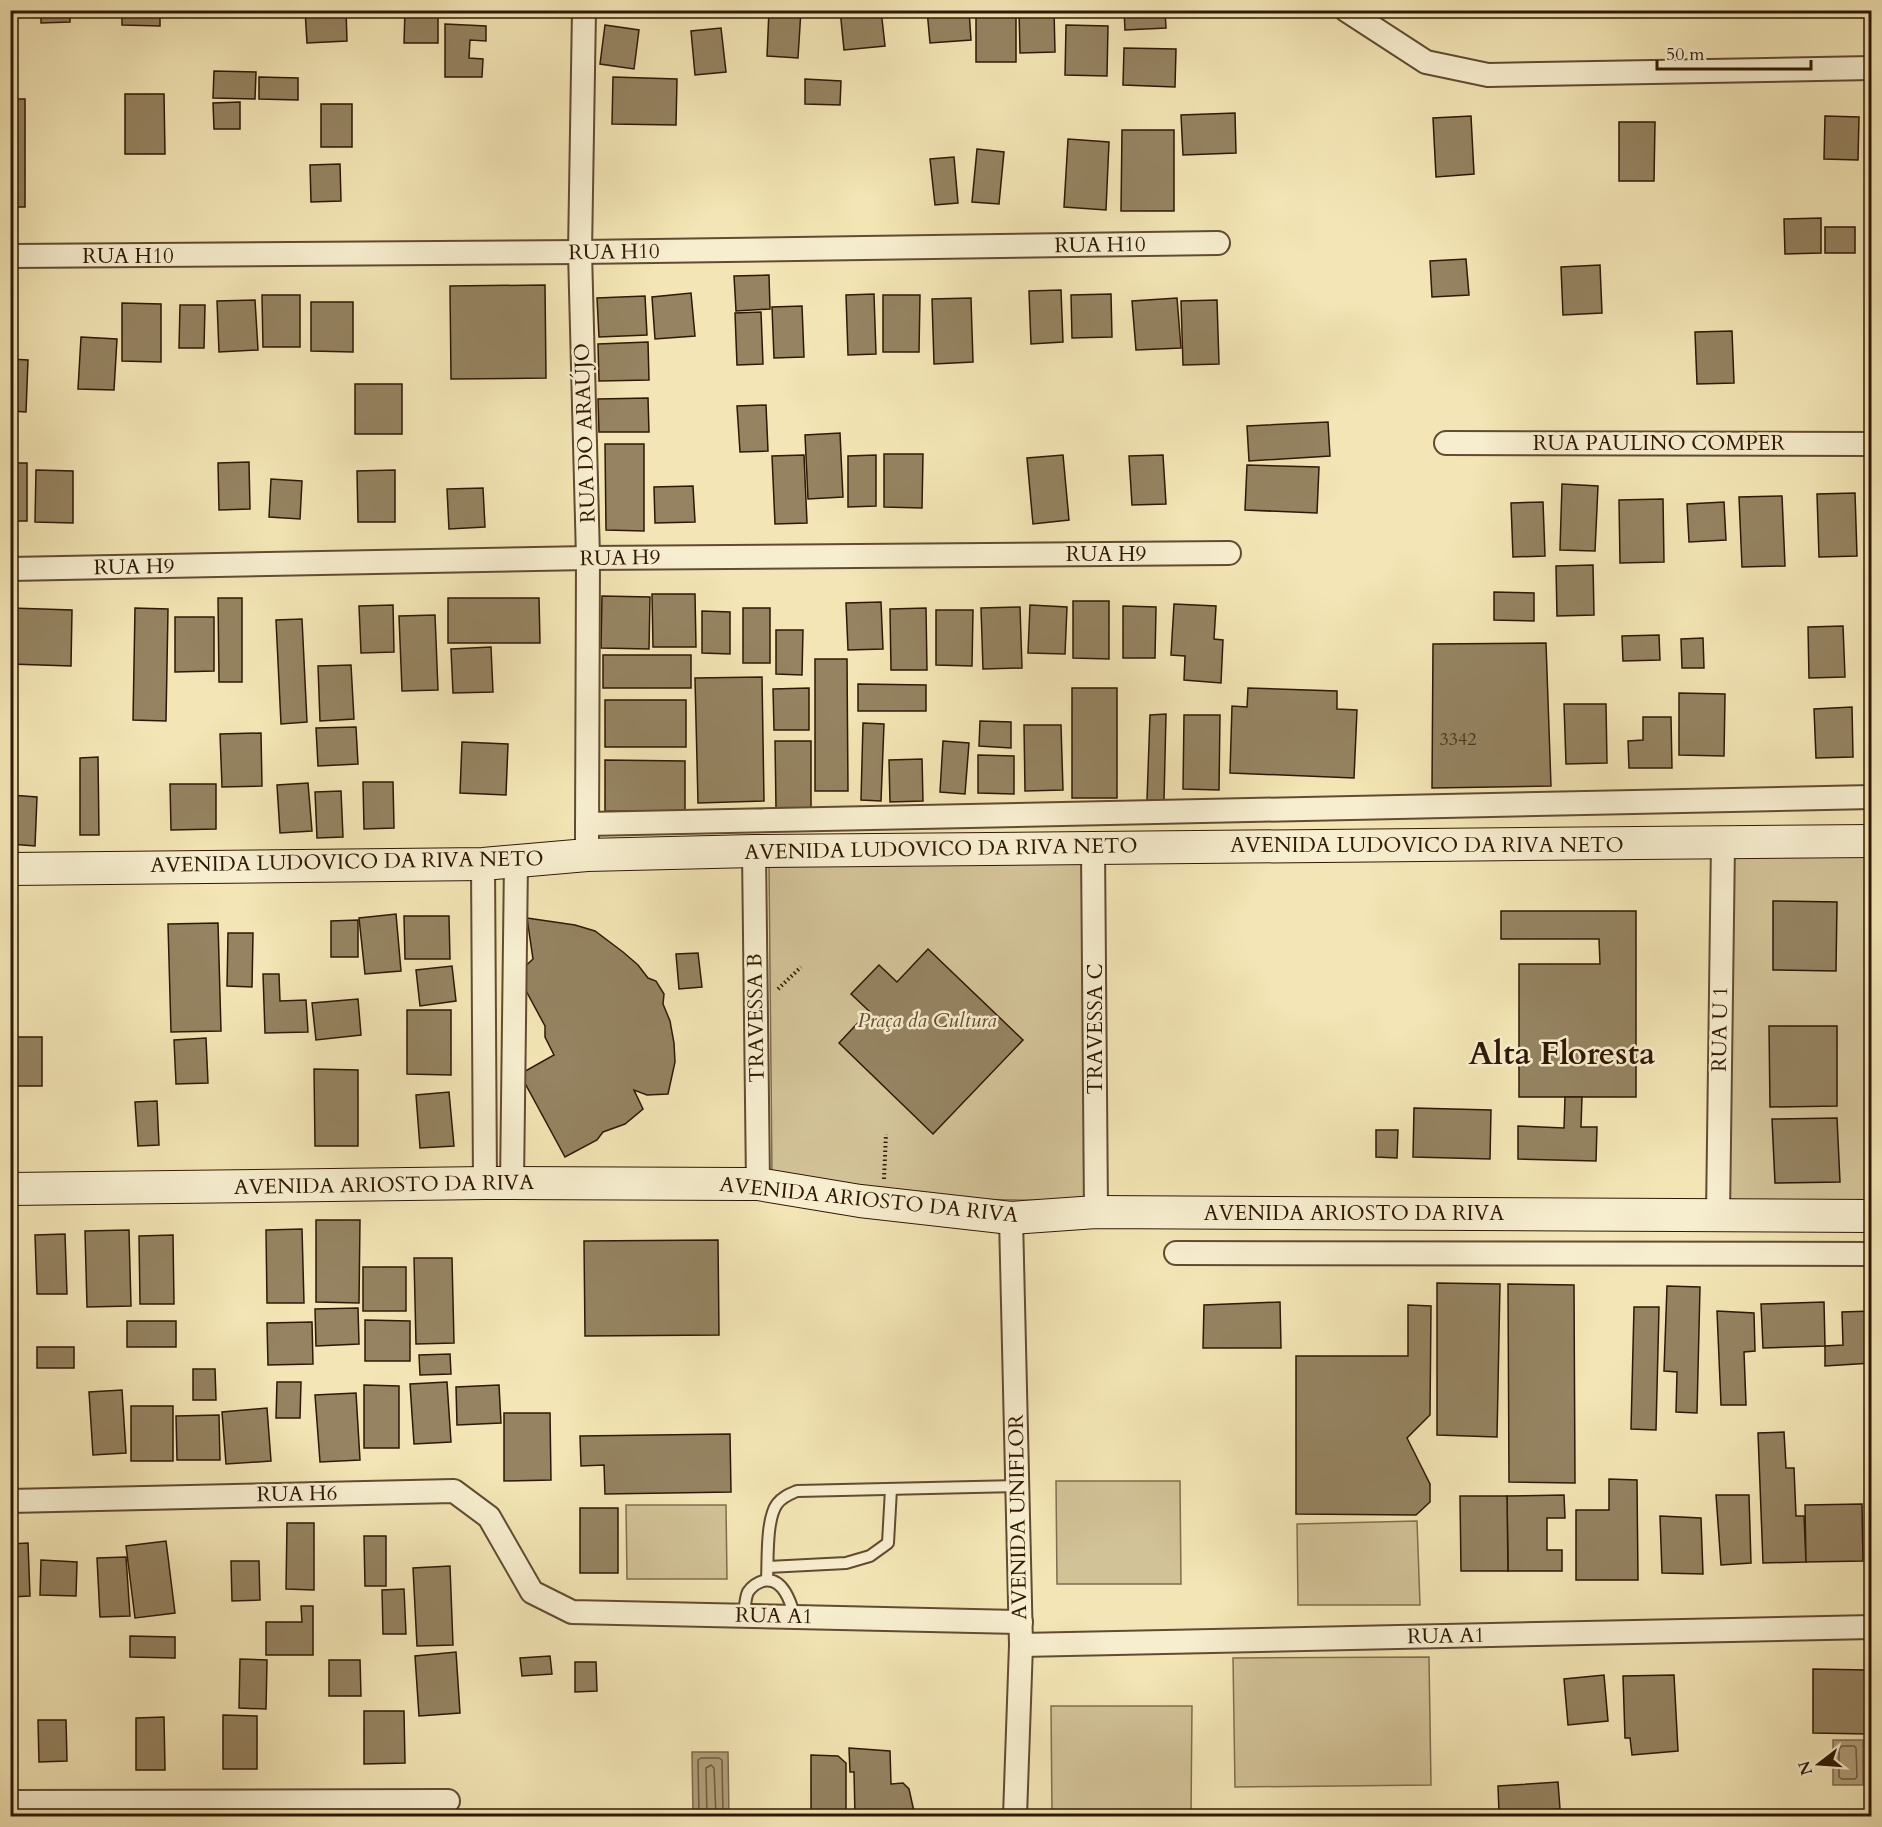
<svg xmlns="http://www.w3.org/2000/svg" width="1882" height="1827" font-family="Cardo,serif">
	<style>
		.green { fill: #d2c297; stroke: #816d4e; stroke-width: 1.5 }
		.water { fill: #b19f79; stroke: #7d694b; stroke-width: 1.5 }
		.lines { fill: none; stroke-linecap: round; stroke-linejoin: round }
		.shore { stroke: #705c3f; stroke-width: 1.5 }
		.building { fill: #958361; stroke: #301805; stroke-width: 1.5 }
		.lane-casing { stroke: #614b31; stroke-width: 14 }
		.street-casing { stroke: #614b31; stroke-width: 26 }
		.secondary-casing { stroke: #301805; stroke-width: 34 }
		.path { stroke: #301805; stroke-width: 4; stroke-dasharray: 1.5 3; stroke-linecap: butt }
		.lane { stroke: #f7eecf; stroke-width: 10 }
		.street { stroke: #f7eecf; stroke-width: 22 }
		.secondary { stroke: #f7eecf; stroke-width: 32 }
		.labels { text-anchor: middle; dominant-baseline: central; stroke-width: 5; stroke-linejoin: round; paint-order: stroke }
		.number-label { font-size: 18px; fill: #49331c }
		.street-label { font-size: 21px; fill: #301805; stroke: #f7eecf }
		.park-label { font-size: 21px; font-style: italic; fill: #614b31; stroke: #f7eecf }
		.town-label { font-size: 33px; font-weight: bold; fill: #301805; stroke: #f7eecf }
	</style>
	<rect width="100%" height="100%" fill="#f3e5b5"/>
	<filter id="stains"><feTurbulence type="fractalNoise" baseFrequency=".00333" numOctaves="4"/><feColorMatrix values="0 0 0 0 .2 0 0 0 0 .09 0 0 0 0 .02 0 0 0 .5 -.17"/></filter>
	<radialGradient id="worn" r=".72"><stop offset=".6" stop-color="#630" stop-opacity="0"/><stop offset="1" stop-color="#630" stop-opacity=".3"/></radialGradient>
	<g class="green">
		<path d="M1731,850L1871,851V1207L1726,1208Z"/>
		<path d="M1081,854L1088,1201L953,1199L772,1174L769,867Z"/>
		<path d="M1056,1481H1180L1181,1584H1057Z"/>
		<path d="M626,1505H726L727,1579H627Z"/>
		<path d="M1417,1521L1420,1605H1298L1297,1524Z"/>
		<path d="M1429,1657L1431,1785L1235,1787L1233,1658Z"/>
		<path d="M1051,1706H1192L1191,1816H1052Z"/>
	</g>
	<g class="water">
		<rect x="1833" y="1740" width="30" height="45"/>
		<path d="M692,1752H728L729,1816H693Z"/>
	</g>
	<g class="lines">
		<g class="shore">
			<path d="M1842,1746H1854L1856,1748L1857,1777L1855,1779H1842L1839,1777V1749Z"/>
			<path d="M699,1816L698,1760L701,1758H719L722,1760L723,1816"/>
			<path d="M707,1816L706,1768L711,1765L714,1768L716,1816"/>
		</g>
	</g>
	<g class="building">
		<path d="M41,10H70V22L41,23Z"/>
		<path d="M122,10H160V26L122,25Z"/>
		<path d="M305,10H346L347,41L307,43Z"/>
		<path d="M405,10H438V43H404Z"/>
		<path d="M769,10H801L798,58L767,56Z"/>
		<path d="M840,10H881L885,46L844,50Z"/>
		<path d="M927,10H969L971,40L930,43Z"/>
		<rect x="976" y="10" width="40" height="52"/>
		<path d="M1019,10H1054L1055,52L1020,53Z"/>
		<path d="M1124,10H1165L1166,28L1125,30Z"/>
		<path d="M1679,10H1735V12L1679,13Z"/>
		<path d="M445,24L486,26V41L470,40L469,58L483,59L482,77H445Z"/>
		<path d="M605,25L639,30L634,69L600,64Z"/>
		<path d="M1066,25L1108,26L1107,76L1065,75Z"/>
		<path d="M721,28L726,72L695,75L691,31Z"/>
		<path d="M1124,48L1176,49L1175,87L1123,85Z"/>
		<path d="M214,71L256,72L255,99L213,98Z"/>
		<path d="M259,77L298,78V100L259,99Z"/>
		<path d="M613,77L677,79L676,125L612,124Z"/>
		<path d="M805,79L841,81L840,105L805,104Z"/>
		<path d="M125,94H164L165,154H125Z"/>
		<rect x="10" y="99" width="15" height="108"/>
		<path d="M240,102V129H214L213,103Z"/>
		<rect x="321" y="104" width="31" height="43"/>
		<path d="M1235,113L1236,153L1183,155L1181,115Z"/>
		<path d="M1471,116L1474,174L1436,177L1433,118Z"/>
		<path d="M1825,116L1859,117L1858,160L1824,159Z"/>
		<path d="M1619,122H1655L1654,181H1619Z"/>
		<path d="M1122,130H1174V211H1121Z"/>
		<path d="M1068,139L1109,142L1106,210L1064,207Z"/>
		<path d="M977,149L1004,152L999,204L972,202Z"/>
		<path d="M954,157L958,203L935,205L930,159Z"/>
		<path d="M340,164L341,201L311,202L310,165Z"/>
		<path d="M1821,218V253L1785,254L1784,219Z"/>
		<rect x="1825" y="227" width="30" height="26"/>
		<path d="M1466,259L1469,295L1432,297L1430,261Z"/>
		<path d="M1600,265L1602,313L1563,315L1561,267Z"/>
		<path d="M769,275L770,309L736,311L734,276Z"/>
		<path d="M545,285L546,378L451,379L450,286Z"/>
		<path d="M1061,290L1063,342L1031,344L1029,291Z"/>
		<path d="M10,293H16L15,352H10Z"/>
		<path d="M691,293L695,336L655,339L652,297Z"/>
		<path d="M874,294L876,354L848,355L846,295Z"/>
		<path d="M1111,294L1112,337L1072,338L1071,295Z"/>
		<path d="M262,295H300V347H263Z"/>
		<path d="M883,295H920L919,352H883Z"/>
		<path d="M645,296L647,335L599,337L597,298Z"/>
		<path d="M971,298L973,362L934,364L932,299Z"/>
		<path d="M1177,298L1181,348L1136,350L1132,301Z"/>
		<path d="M255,300L258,350L219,352L217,301Z"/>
		<path d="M1217,300L1219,364L1183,365L1181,301Z"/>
		<path d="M311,302H353V352L311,351Z"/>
		<path d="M122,303L161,304V362L122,361Z"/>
		<path d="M180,305H205L204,348H179Z"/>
		<path d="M802,306L804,357L774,358L772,307Z"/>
		<path d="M761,312L763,364L737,365L735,313Z"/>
		<path d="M1732,331L1734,383L1697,384L1695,332Z"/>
		<path d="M81,337L117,339L114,390L78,389Z"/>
		<path d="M648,342L649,380L599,381L598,344Z"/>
		<path d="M10,359L28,360L26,412L10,411Z"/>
		<rect x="355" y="384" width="47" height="50"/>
		<path d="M648,398L649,432H599L598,399Z"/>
		<path d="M766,405L768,451L740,452L737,406Z"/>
		<path d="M1328,422L1330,456L1249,461L1247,426Z"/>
		<path d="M840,433L843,497L808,499L805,435Z"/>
		<path d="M605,444H644V531L606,530Z"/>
		<path d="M884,454H923L922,508L884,507Z"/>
		<path d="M804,455L807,523L775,524L772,456Z"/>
		<path d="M876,455V506L848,507V456Z"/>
		<path d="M1063,455L1069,520L1033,524L1027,458Z"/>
		<path d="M1163,455L1166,504L1132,505L1129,456Z"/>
		<path d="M249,462L250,509L219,510L218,463Z"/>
		<rect x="10" y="463" width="17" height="58"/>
		<path d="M1247,465L1319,467L1317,513L1245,510Z"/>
		<path d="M36,470L73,471V523L35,522Z"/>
		<path d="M395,470V522H358L357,471Z"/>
		<path d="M271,479L302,481L300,519L269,517Z"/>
		<path d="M1562,484L1598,486L1595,551L1560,550Z"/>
		<path d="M693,486L695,522L655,523L654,487Z"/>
		<path d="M483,488L485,527L449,529L447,489Z"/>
		<path d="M1855,493L1857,556L1819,557L1817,494Z"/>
		<path d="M1782,496L1785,566L1742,567L1739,497Z"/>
		<path d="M1663,499L1664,562L1620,563L1619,500Z"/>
		<path d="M1543,502L1545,556L1513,557L1511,503Z"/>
		<path d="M1724,502L1726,540L1689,542L1687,504Z"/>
		<path d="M1593,565L1594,615L1557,616L1556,566Z"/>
		<path d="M1494,592L1534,593V621L1494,620Z"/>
		<path d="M652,594H695L696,647H653Z"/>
		<path d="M602,596L650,597L649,649L601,648Z"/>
		<path d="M218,598H242V682H219Z"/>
		<path d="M448,598H539L540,643H448Z"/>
		<path d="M1073,601H1109V659L1073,658Z"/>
		<path d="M881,602L883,649L848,650L846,603Z"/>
		<path d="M1174,604L1216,606L1214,639L1223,640L1221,683L1184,680L1185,656L1171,655Z"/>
		<path d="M393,605L394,652L361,653L359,606Z"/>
		<path d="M1030,605L1067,607L1065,654L1028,653Z"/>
		<path d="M1123,606L1156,607L1155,658H1123Z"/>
		<path d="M1020,607L1022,668L983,669L981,608Z"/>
		<path d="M10,608L72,610L71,666L10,664Z"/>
		<path d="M135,608L168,609L166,721L133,720Z"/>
		<rect x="743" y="608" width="27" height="55"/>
		<path d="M926,608L927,670H891L890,609Z"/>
		<path d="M936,610H973L972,666L936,665Z"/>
		<path d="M702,611L730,612V654L702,653Z"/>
		<path d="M435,615L438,690L402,691L399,616Z"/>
		<path d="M175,617H214V671L175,672Z"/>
		<path d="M302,619L307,722L281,724L276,620Z"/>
		<path d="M1843,626L1845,677L1809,678L1808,627Z"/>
		<path d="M776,630H803L802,675L776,674Z"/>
		<path d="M1659,635L1660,660L1623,661L1622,636Z"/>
		<path d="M1703,638L1704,668H1682L1681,639Z"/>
		<path d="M1546,643L1551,786L1432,788L1433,644Z"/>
		<path d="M491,647L493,692L453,693L451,649Z"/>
		<rect x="603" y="655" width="88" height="33"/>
		<path d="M815,659H847L848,791H815Z"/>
		<path d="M351,665L354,719L320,721L318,666Z"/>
		<path d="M762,677L764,801L698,803L695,678Z"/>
		<path d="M858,684L926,685V711H858Z"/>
		<path d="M809,688V730H774L773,689Z"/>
		<rect x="1072" y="688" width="45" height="110"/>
		<path d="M1248,688L1337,691V709L1357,710L1354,778L1230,773L1232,706L1247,707Z"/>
		<path d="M1679,693L1725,694L1724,756L1679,755Z"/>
		<rect x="605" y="700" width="81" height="47"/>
		<path d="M1564,704H1606L1607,763L1566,764Z"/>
		<path d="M1852,707L1853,757L1816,758L1814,709Z"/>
		<path d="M1166,714L1164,800H1147L1150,715Z"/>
		<path d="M1184,715H1220L1219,790L1183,789Z"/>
		<path d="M1643,717H1671L1672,768H1629L1628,741L1643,740Z"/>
		<path d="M980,721L1011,722V748L979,746Z"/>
		<path d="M863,723L884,724L881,801L861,800Z"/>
		<path d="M1024,725H1061L1063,790L1025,791Z"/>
		<path d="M356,727L358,764L318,766L316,728Z"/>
		<path d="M261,733L262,786L222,787L220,734Z"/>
		<path d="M775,741H811V808H776Z"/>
		<path d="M943,741L969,743L965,794L940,792Z"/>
		<path d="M462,742L508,744L506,795L460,793Z"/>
		<path d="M978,755L1014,756V794L978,793Z"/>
		<path d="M98,757L99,835H80V758Z"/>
		<path d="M922,759L923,801L890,802L889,760Z"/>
		<path d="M605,760L685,761V812L605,811Z"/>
		<path d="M363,782H393L394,828L364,829Z"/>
		<path d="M308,783L312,831L280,833L277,785Z"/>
		<path d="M170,784H216V829L171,830Z"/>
		<path d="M341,791L343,837L317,838L315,792Z"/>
		<path d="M10,795L37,797L35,846L10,844Z"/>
		<path d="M1773,901L1837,902L1836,971L1773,970Z"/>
		<path d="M1501,911H1636V1097H1519V964H1600L1599,939H1501Z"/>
		<path d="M396,914L401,971L365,974L359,918Z"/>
		<path d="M404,916H449L450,959H405Z"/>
		<path d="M527,918L575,925L595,931L623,952L638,965L648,978L656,981L664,994L663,1004L670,1021L674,1043L675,1062L668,1094L647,1095L634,1090L643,1109L625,1124L603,1132L597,1140L565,1157L520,1074L554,1055L545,1037V1026L517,974L533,959Z"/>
		<path d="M358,920V957H331V921Z"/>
		<path d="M218,923L221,1031L171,1032L168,924Z"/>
		<path d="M228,933H253L252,987L227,986Z"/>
		<path d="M928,949L1023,1040L933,1134L839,1043L869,1011L851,994L879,965L897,982Z"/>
		<path d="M698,953L702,987L679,989L676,954Z"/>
		<path d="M452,966L456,1001L420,1006L416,970Z"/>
		<path d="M263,974H279L280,1001L306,1000L308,1032L265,1033Z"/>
		<path d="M358,999L361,1035L316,1040L312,1003Z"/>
		<path d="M407,1010H451V1075L407,1074Z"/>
		<path d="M1769,1026H1837V1106L1770,1107Z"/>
		<path d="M15,1037H42V1086H17L10,1078V1043Z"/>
		<path d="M206,1038L208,1083L176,1084L174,1040Z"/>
		<path d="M314,1069L358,1070V1146H315Z"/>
		<path d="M449,1092L454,1146L420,1148L416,1095Z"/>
		<path d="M1565,1097H1582L1581,1127H1597L1596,1161L1518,1159V1126L1564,1128Z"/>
		<path d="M157,1101L159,1145L138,1146L135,1102Z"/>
		<path d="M1414,1108L1491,1110L1490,1159L1413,1157Z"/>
		<path d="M1837,1118L1840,1182L1775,1183L1772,1119Z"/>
		<path d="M1376,1130H1398L1397,1158L1376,1157Z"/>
		<path d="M316,1220H360L359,1303L316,1302Z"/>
		<path d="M302,1229L304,1303H267L266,1230Z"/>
		<path d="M129,1230L131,1306L87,1307L85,1231Z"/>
		<path d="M65,1234L67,1294H37L35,1235Z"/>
		<path d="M173,1235L174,1304H140L139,1236Z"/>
		<path d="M718,1240L719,1335L585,1336L584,1241Z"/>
		<path d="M414,1258H452L454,1343L416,1344Z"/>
		<rect x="363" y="1267" width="43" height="44"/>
		<path d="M1437,1283L1500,1284L1497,1437L1437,1435Z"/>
		<path d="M1508,1284L1574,1285L1575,1483L1509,1482Z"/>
		<path d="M1667,1286L1700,1287L1697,1413L1676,1412L1677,1372L1664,1371Z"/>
		<path d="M1280,1302L1281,1348H1203L1204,1305Z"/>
		<path d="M1824,1302L1825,1346L1763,1348L1761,1304Z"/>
		<path d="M1408,1305L1431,1306L1430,1415L1407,1438L1430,1484V1502L1416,1515L1296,1514V1356H1408Z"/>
		<path d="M1634,1307H1659L1656,1430L1631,1429Z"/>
		<path d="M358,1308L359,1344L316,1346L315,1309Z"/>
		<path d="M1717,1311L1754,1313L1755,1351L1744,1352L1746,1405H1721Z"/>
		<path d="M1872,1311V1363L1825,1366V1346L1843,1345L1842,1312Z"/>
		<path d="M365,1320L410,1321V1361H365Z"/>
		<rect x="127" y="1321" width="49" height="26"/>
		<path d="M312,1322L313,1364L268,1365L267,1323Z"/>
		<rect x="37" y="1347" width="37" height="21"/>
		<path d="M450,1354L451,1374L420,1375L419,1355Z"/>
		<path d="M193,1369H215L216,1400H193Z"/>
		<path d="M277,1382H301L300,1418H276Z"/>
		<path d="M447,1382L451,1442L414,1444L410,1384Z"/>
		<path d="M364,1385L399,1386V1448H364Z"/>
		<path d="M499,1385L501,1423L457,1425L456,1387Z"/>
		<path d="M122,1390L126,1453L93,1455L89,1392Z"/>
		<path d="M356,1393L360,1460L320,1462L315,1395Z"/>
		<rect x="131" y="1406" width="42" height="55"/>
		<path d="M267,1408L271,1461L226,1464L222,1412Z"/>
		<path d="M504,1413H550L551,1480L504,1481Z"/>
		<path d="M219,1415L220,1460H177L176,1416Z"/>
		<path d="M1784,1432L1786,1468H1794L1796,1516H1804L1806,1562L1763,1563L1758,1433Z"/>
		<path d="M730,1434L731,1492L605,1494L604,1465L581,1466L580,1436Z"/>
		<path d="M1609,1479L1637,1480L1638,1580H1576V1510H1609Z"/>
		<path d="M1564,1495L1565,1518H1547V1550H1562V1571H1508L1507,1496Z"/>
		<path d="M1716,1495H1749L1751,1563L1721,1565Z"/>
		<path d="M1460,1496H1507L1508,1571H1461Z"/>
		<path d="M1862,1504L1863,1561L1806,1562L1805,1505Z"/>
		<rect x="580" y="1508" width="38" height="65"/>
		<path d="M1660,1516L1701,1518L1703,1574L1662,1573Z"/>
		<path d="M287,1523H314V1590L286,1589Z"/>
		<path d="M364,1536H386V1586H365Z"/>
		<path d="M166,1541L175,1613L135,1618L126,1546Z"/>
		<path d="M28,1543L30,1596L10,1597V1544Z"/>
		<path d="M126,1557L130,1616L100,1617L97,1558Z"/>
		<path d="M41,1560L77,1562L76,1596L40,1595Z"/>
		<path d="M231,1561H259L260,1600L232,1601Z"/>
		<path d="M450,1566L453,1645L417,1646L413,1568Z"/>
		<path d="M404,1589L406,1634H383L382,1590Z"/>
		<path d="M301,1606H313V1655H266V1622H302Z"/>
		<path d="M130,1636L175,1637V1658L130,1657Z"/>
		<path d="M456,1652L460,1713L419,1716L415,1656Z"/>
		<path d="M550,1656L552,1674L522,1676L520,1658Z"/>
		<path d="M240,1659L267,1660L266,1709L239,1708Z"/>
		<path d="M329,1660H360L361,1696H329Z"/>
		<path d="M575,1662H596L597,1691L575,1692Z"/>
		<path d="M1813,1669L1867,1670V1734L1813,1733Z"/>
		<path d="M1604,1675L1608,1721L1568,1725L1564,1679Z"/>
		<path d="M1674,1675L1678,1751L1632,1755L1630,1738H1625L1623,1676Z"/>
		<path d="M364,1711H404L405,1763L364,1764Z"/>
		<path d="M223,1715L257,1716V1769H223Z"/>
		<path d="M164,1717L165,1770H136V1718Z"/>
		<path d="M38,1720H66L67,1761L39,1762Z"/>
		<path d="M849,1748L890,1751L891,1784L903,1783L909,1789L915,1816H855L854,1772H850Z"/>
		<path d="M811,1755L838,1756L846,1763V1816H811Z"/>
		<path d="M1558,1782L1560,1809L1499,1813L1498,1786Z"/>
		<path d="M1561,1810L1592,1811V1816H1561Z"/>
	</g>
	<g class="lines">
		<g class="lane-casing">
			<g id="lane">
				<path d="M768,1567L846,1563L870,1556L888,1543L891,1489"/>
				<path d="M767,1580C768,1560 766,1519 777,1504C782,1497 790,1494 797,1491L1018,1486"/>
				<path d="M744,1616C745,1608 745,1598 748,1592C752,1586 756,1583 763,1581C783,1576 791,1603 795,1617"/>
			</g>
		</g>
		<g class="street-casing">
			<g id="street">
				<path d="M584,10L580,252L588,558L587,839"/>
				<path d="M1346,10L1426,62L1488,75L1872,68"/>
				<path d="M10,256L580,252L1218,243"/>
				<path d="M1446,443L1872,444"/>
				<path d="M10,569L588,558L1229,553"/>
				<path d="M587,824L1872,797"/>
				<path d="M1093,847L1096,1212"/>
				<path d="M754,851L758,1184"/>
				<path d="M483,864L485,1183"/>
				<path d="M512,1184L516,861"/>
				<path d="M1718,1215L1723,843"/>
				<path d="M1011,1218L1021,1645L1015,1816"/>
				<path d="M1176,1253L1872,1254"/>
				<path d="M10,1501L454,1491L489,1517L532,1592L572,1612L1021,1622"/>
				<path d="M1021,1645L1872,1627"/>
				<path d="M10,1802L448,1801"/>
			</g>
		</g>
		<g class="secondary-casing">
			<g id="secondary">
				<path d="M10,869L483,864L587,855L754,851L1872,841"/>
				<path d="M10,1189L485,1183L744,1184H758L860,1201L1011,1218L1096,1212L1872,1216"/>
			</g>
		</g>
		<g class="path">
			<path d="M778,989L801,967"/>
			<path d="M884,1179L886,1134"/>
		</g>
		<use href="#lane" class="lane"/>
		<use href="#street" class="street"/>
		<use href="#secondary" class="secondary"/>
	</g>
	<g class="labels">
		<g class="number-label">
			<text x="1458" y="739">3342</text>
		</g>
		<g class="street-label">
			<text transform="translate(1100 245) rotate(-1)">RUA H10</text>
			<text transform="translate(614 252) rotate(-1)">RUA H10</text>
			<text x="128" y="256">RUA H10</text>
			<text transform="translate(585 433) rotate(-92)">RUA DO ARAÚJO</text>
			<text x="1659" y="443">RUA PAULINO COMPER</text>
			<text x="1106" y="554">RUA H9</text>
			<text transform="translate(620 558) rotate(-1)">RUA H9</text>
			<text transform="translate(134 567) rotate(-1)">RUA H9</text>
			<text x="1427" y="845">AVENIDA LUDOVICO DA RIVA NETO</text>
			<text transform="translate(941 849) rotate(-1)">AVENIDA LUDOVICO DA RIVA NETO</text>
			<text transform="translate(347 862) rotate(-1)">AVENIDA LUDOVICO DA RIVA NETO</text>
			<text transform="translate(756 1018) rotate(-91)">TRAVESSA B</text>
			<text transform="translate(1095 1029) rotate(-90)">TRAVESSA C</text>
			<text transform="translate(1720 1029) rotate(-89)">RUA U 1</text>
			<text transform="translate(384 1185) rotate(-1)">AVENIDA ARIOSTO DA RIVA</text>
			<text transform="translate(869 1200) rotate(6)">AVENIDA ARIOSTO DA RIVA</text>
			<text x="1354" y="1213">AVENIDA ARIOSTO DA RIVA</text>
			<text transform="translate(297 1494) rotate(-1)">RUA H6</text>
			<text transform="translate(1018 1517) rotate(-91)">AVENIDA UNIFLOR</text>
			<text transform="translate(774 1616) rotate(1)">RUA A1</text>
			<text transform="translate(1446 1636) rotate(-1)">RUA A1</text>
		</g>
		<g class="park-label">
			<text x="927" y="1020">Praça da Cultura</text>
		</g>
		<g class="town-label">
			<text x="1562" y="1053">Alta Floresta</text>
		</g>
	</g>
	<rect width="1882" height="1827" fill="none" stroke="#f3e5b5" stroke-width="36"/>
	<rect x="12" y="12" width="1858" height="1803" fill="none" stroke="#301805" stroke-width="3"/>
	<rect x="18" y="18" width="1846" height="1791" fill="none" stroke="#301805" stroke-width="1.5"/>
	<g transform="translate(1819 1764) rotate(253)" stroke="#f7eecf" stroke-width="4.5" paint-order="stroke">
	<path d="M0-4.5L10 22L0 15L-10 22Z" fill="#301805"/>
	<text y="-9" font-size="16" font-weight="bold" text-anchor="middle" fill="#301805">N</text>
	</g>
	<path d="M1657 60v9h154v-9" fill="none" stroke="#301805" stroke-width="3"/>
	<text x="1666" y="60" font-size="18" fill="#301805" stroke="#f7eecf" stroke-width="4.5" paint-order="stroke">50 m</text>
	<rect width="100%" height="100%" filter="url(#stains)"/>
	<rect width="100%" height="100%" fill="url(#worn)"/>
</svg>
